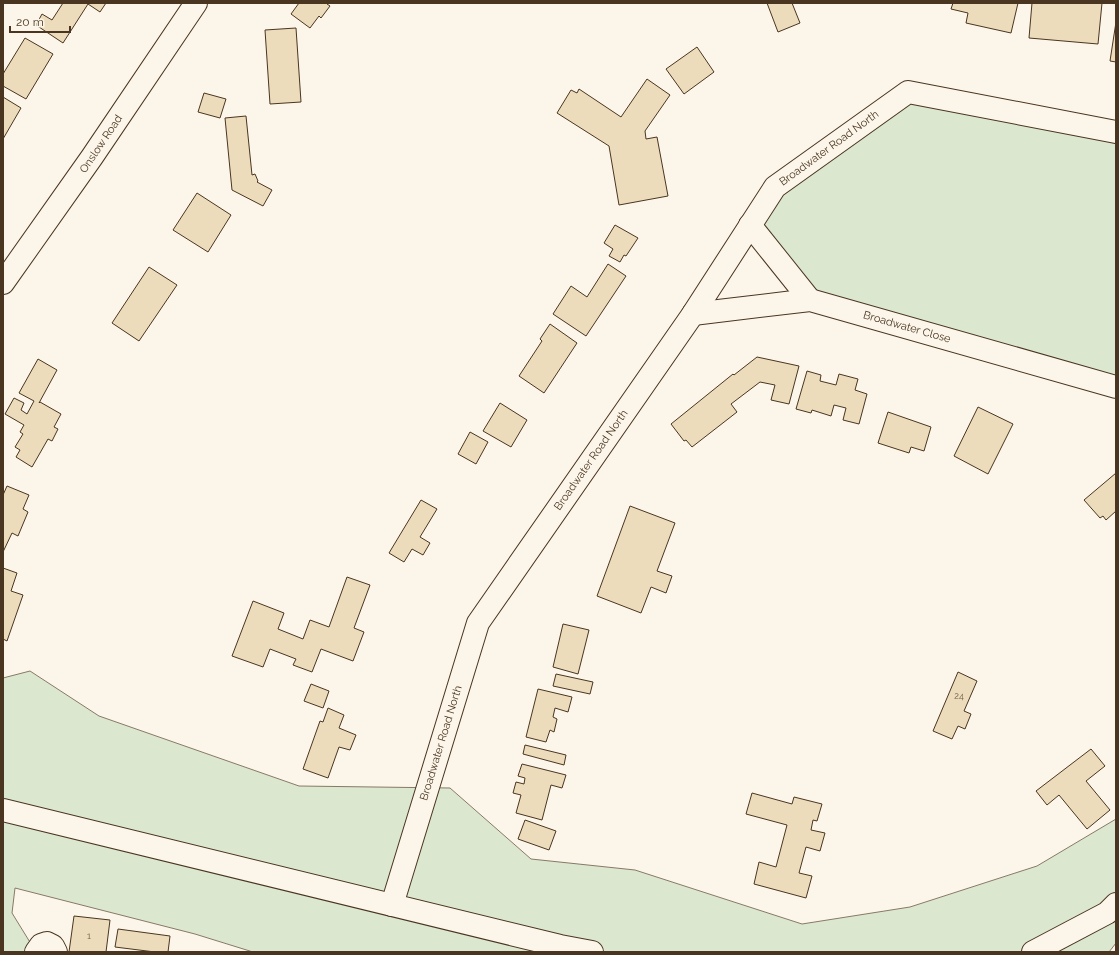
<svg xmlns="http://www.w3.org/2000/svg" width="1119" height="955" font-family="Raleway,sans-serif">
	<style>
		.green { fill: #dce7d0; stroke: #887966 }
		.building { fill: #ecdcbc; stroke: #4a3520 }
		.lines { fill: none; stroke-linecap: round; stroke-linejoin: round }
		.minor-casing { stroke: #4a3520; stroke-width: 24 }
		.minor { stroke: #fbf6e9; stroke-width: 22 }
		.labels { text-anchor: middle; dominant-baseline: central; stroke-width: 3; stroke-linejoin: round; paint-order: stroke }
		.number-label { font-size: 9px; fill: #725f47 }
		.street-label { font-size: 11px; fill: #4a3520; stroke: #fbf6e9 }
	</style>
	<rect width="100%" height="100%" fill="#fbf6e9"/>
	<g class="green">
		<path d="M908,92L1116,132V385L810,300L750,225L775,187Z"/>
		<path d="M30,671L99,716L299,786L450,788L531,859L635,870L802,924L910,907L1037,866L1116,819V943L1109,952H253L195,934L15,888L12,913L36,952H3V678Z"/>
	</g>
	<g class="building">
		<path d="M63,3H106L100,12L88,4L63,43L36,25L42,14L52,20Z"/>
		<path d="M299,3H328L327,4L330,6L321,18L319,16L310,28L291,14Z"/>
		<path d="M767,3H792L800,23L778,32Z"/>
		<path d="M953,3H1018L1011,33L966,23L968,13L951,9Z"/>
		<path d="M1032,3H1102L1098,44L1029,38Z"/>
		<path d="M1116,22V62L1110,61Z"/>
		<path d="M296,28L301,102L270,104L265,30Z"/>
		<path d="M25,38L53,54L26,99L3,86V74Z"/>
		<path d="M697,47L714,72L684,94L666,69Z"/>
		<path d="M647,79L670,95L645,131L646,139L657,137L668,196L619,205L609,146L557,113L571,90L577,93L579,89L621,117Z"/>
		<path d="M204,93L226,99L220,118L198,112Z"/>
		<path d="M3,97L21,108L3,139Z"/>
		<path d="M246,116L252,175L255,174L258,181L257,182L272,190L263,206L232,190L225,118Z"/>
		<path d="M197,193L231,215L208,252L173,230Z"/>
		<path d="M615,225L638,238L626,256L624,255L620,262L609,256L613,249L604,243Z"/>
		<path d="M608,264L626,276L586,336L553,314L571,286L587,297Z"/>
		<path d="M149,267L177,285L139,341L112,323Z"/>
		<path d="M550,324L577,343L544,393L519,376L542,341L540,339Z"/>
		<path d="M757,357L799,366L789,404L771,400L775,385L760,382L731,404L737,412L692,447L686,440L684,441L671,424L733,374L734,375Z"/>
		<path d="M38,359L57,370L39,403L40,402L61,414L54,427L58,429L52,441L48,439L32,467L16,457L20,450L15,447L23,434L20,432L24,425L5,414L14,398L24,403L21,410L27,414L34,401L19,393Z"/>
		<path d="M807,371L821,375L820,381L836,385L839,374L858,379L855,390L867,394L859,424L843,420L846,408L834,405L831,416L812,410L811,413L796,409Z"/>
		<path d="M500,403L527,420L511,447L483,431Z"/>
		<path d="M978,407L1013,424L988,474L954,456Z"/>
		<path d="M888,412L931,427L924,451L911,447L909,453L878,443Z"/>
		<path d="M470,432L488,442L476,464L458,454Z"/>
		<path d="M1116,473V511L1106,520L1103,516L1100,518L1084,500Z"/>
		<path d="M7,486L29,495L23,509L28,512L18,536L12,533L3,552V495Z"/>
		<path d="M421,500L437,509L420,537L430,543L423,555L412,549L404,562L389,553Z"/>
		<path d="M630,506L675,523L657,571L672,576L666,593L651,587L641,613L597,596Z"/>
		<path d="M3,568L17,573L11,591L23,595L7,641L3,639Z"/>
		<path d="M347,577L370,585L354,628L364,632L353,661L321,649L312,672L293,665L296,659L270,649L263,667L232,656L253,601L284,613L278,629L303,639L310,620L329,627Z"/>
		<path d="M563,624L589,630L578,674L553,667Z"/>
		<path d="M958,672L977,681L964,711L971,714L965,729L958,726L952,739L933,731Z"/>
		<path d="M556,674L593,682L590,694L553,686Z"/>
		<path d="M311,684L329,691L323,708L304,701Z"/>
		<path d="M538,689L572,697L568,712L555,708L553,717L557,719L554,732L550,730L546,742L526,737Z"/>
		<path d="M328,708L344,715L339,728L356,735L350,750L339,747L328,778L303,769L320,721L323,722Z"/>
		<path d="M525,745L566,755L564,765L523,754Z"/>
		<path d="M1091,749L1105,766L1086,781L1110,810L1087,829L1059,795L1047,805L1036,791Z"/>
		<path d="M522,764L566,775L562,788L551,785L542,820L516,813L521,795L513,793L516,782L524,784L525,778L518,776Z"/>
		<path d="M752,793L792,804L794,797L822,804L817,821L813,820L811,830L825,833L820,851L806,847L799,873L812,876L806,898L754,884L759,862L776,867L787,825L746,814Z"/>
		<path d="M525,820L556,831L549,850L518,839Z"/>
		<path d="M74,916L110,920L106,952H69Z"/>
		<path d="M118,929L170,936L168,952H155L115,947Z"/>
	</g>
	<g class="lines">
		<g class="minor-casing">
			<g id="minor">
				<path d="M750,225L810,300"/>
				<path d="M3,283L92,157L196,3"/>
				<path d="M693,314L810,300L1116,387"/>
				<path d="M3,810L560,946L592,952"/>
				<path d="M392,905L478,623L693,314L775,187L908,92L1116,132"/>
				<path d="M36,952L41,945L47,943L53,946L56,952"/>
				<path d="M1033,952L1107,913L1116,904"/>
			</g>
		</g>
		<use href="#minor" class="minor"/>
	</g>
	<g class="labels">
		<g class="number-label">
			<text x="959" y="696">24</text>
			<text x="89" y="936">1</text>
		</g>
		<g class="street-label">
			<text transform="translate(101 144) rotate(-56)">Onslow Road</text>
			<text transform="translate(829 148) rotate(-36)">Broadwater Road North</text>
			<text transform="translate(907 327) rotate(16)">Broadwater Close</text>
			<text transform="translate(591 460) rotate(-55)">Broadwater Road North</text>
			<text transform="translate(441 743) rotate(-73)">Broadwater Road North</text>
		</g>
	</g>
	<rect width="1119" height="955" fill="none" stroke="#4a3520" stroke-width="8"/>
	<path d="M10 26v6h60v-6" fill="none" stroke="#4a3520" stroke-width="2"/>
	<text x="16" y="26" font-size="12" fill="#4a3520" stroke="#fbf6e9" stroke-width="3" paint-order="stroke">20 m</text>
</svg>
